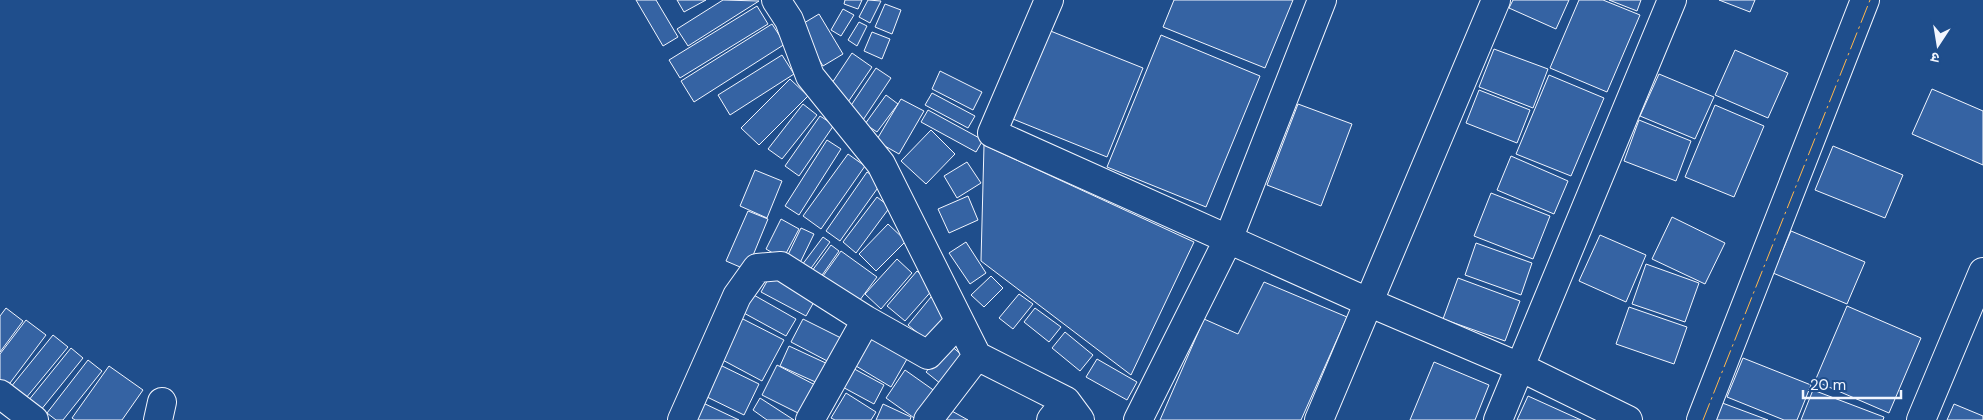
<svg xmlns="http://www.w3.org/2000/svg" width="1983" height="420" font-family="'DM Sans','Noto Sans Devanagari',sans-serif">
	<rect width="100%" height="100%" fill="#1f4e8c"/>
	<path fill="#3563a3" stroke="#f2f6ff" d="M 636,0 L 656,0 L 678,37 L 663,46 Z
		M 677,0 L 706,0 L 684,12 Z
		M 723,0 L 759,1 L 688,46 L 677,29 Z
		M 845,0 L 862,0 L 858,9 L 844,4 Z
		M 868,0 L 881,1 L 870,23 L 859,17 Z
		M 1174,0 L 1293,0 L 1265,68 L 1163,27 Z
		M 1513,0 L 1569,0 L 1556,29 L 1509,8 Z
		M 1579,0 L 1603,0 L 1640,15 L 1607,92 L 1550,68 Z
		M 1609,0 L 1641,0 L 1637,11 Z
		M 1719,0 L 1755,0 L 1750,12 Z
		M 885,4 L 901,10 L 892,34 L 875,27 Z
		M 757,6 L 768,24 L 680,78 L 669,60 Z
		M 843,9 L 854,15 L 841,36 L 831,30 Z
		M 819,14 L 843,54 L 823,66 L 799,26 Z
		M 859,22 L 867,26 L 857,46 L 848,40 Z
		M 772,24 L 785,44 L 694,102 L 681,81 Z
		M 1043,28 L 1143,68 L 1107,157 L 1008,117 Z
		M 872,32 L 890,39 L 882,59 L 864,51 Z
		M 1161,35 L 1260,76 L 1206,207 L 1107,167 Z
		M 1494,49 L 1548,69 L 1533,108 L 1479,87 Z
		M 1735,50 L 1788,73 L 1768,118 L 1715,95 Z
		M 852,53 L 872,67 L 846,105 L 826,92 Z
		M 782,55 L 794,74 L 730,115 L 718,95 Z
		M 876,68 L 891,78 L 861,123 L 846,113 Z
		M 940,71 L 982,92 L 973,110 L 932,89 Z
		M 1659,74 L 1714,97 L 1695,139 L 1640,116 Z
		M 1549,75 L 1604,98 L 1571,176 L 1516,154 Z
		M 790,79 L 808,96 L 759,145 L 741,128 Z
		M 1932,89 L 1983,111 L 1983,165 L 1912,134 Z
		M 1479,90 L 1530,110 L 1517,143 L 1466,123 Z
		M 932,93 L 975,116 L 968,128 L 925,105 Z
		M 886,95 L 898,104 L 877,132 L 865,124 Z
		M 901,99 L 924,111 L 899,154 L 876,141 Z
		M 803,104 L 817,115 L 782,159 L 768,149 Z
		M 1298,104 L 1352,124 L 1321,206 L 1267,185 Z
		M 1715,105 L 1764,126 L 1734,197 L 1685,177 Z
		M 928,110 L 983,140 L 976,152 L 921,122 Z
		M 820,116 L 834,125 L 799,176 L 785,166 Z
		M 1639,120 L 1691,141 L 1676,181 L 1624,161 Z
		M 931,130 L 955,154 L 926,184 L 901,161 Z
		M 827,140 L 841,149 L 799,215 L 785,206 Z
		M 984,145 L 1194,242 L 1131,375 L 981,261 Z
		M 1833,146 L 1903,175 L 1885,218 L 1815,190 Z
		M 848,154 L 865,166 L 821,229 L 803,216 Z
		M 1511,156 L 1568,181 L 1554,214 L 1497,190 Z
		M 967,162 L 981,183 L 957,198 L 944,176 Z
		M 755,170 L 782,181 L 767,218 L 740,206 Z
		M 867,172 L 882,182 L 840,241 L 826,231 Z
		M 1491,193 L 1550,216 L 1533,259 L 1474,236 Z
		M 968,196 L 978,220 L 949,233 L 938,209 Z
		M 877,197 L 890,207 L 856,253 L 843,242 Z
		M 748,211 L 768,219 L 747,270 L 726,261 Z
		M 1672,217 L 1725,243 L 1705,284 L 1652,259 Z
		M 781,219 L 799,229 L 783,259 L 766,249 Z
		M 888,224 L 906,241 L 876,271 L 859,254 Z
		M 801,228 L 814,234 L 798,267 L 785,261 Z
		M 1791,231 L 1865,262 L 1847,304 L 1773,273 Z
		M 1600,235 L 1646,255 L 1626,302 L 1579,281 Z
		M 823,237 L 830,242 L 809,271 L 802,265 Z
		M 966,242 L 986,273 L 970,284 L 949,253 Z
		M 1476,243 L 1532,263 L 1521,295 L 1465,275 Z
		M 831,245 L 839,251 L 818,281 L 809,275 Z
		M 841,251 L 877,277 L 854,308 L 818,283 Z
		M 897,259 L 912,273 L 881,309 L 865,294 Z
		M 1646,264 L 1699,283 L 1685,322 L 1632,304 Z
		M 917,271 L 935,287 L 905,321 L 887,306 Z
		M 770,276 L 815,300 L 806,316 L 761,292 Z
		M 991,276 L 1003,288 L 984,307 L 971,295 Z
		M 1458,278 L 1520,301 L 1505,341 L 1443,319 Z
		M 1264,282 L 1347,317 L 1301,420 L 1160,420 L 1204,319 L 1238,334 Z
		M 752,294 L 796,319 L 786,336 L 742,312 Z
		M 1019,294 L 1033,304 L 1013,329 L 999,318 Z
		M 931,297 L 953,315 L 930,343 L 908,325 Z
		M 1847,306 L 1921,338 L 1889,413 L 1815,381 Z
		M 1629,307 L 1687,327 L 1674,364 L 1616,344 Z
		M 6,308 L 23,321 L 0,352 L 0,316 Z
		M 1035,308 L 1061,327 L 1049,342 L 1024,322 Z
		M 739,317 L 784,340 L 762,381 L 717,357 Z
		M 803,319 L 845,340 L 833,364 L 791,342 Z
		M 26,320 L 46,335 L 7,387 L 0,381 L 0,354 Z
		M 1065,332 L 1093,355 L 1080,371 L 1052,348 Z
		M 53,335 L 68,347 L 21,404 L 6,393 Z
		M 868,336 L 907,359 L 891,387 L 851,363 Z
		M 949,344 L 963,356 L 941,384 L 926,372 Z
		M 789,346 L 830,365 L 822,385 L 780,366 Z
		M 71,348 L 83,358 L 36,416 L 24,406 Z
		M 1743,358 L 1811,385 L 1797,420 L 1784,420 L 1727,397 Z
		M 1097,359 L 1137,382 L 1127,400 L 1086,377 Z
		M 88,360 L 102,371 L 63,420 L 56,420 L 47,413 Z
		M 1434,362 L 1489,385 L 1475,420 L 1410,420 Z
		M 718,364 L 759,384 L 744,415 L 703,395 Z
		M 777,365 L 817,386 L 802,415 L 762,395 Z
		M 847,365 L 884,385 L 874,404 L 837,384 Z
		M 109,366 L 143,390 L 122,420 L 75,420 L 72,418 Z
		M 905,370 L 939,394 L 917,420 L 886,398 Z
		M 1813,390 L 1884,417 L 1883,420 L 1801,420 Z
		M 846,393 L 876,412 L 871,420 L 835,420 L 831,418 Z
		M 1528,396 L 1581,420 L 1517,420 Z
		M 760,398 L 794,420 L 767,420 L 753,410 Z
		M 1717,401 L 1768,420 L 1710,420 Z
		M 701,402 L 739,420 L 692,420 Z
		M 883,404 L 911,417 L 910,420 L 876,420 Z
		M 1954,404 L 1983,416 L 1983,420 L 1947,420 Z
		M 950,410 L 968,420 L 945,420 Z"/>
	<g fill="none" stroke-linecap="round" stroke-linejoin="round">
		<g stroke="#f2f6ff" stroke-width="30">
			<path id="minor" d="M 776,0 L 789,20 L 810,76 L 881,164 L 977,356 L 1066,401 L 1080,420
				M 1049,0 L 992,133 L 1368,302 L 1520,367 L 1628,420
				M 0,394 L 34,420
				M 158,420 L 162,402
				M 682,420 L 737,296 L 757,268 L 781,266 L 866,320 L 928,355 L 959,322
				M 810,420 L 866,320
				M 928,420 L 977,356
				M 1051,420 L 1066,401
				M 1138,420 L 1228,240 L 1322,0
				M 1319,420 L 1496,0
				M 1498,420 L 1672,0
				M 1701,420 L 1865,0
				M 1921,420 L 1983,272"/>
		</g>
		<use href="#minor" stroke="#1f4e8c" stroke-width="28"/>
		<path stroke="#ffb74d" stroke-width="1" stroke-dasharray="18 4 2.5 4" stroke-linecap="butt" d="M 1703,420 L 1870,0"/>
	</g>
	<g transform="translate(1938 45) rotate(192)" stroke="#1f4e8c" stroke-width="4" paint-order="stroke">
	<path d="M0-4L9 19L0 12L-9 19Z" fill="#f2f6ff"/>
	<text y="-8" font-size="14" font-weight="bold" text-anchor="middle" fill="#f2f6ff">उ</text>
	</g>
	<path d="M1803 390v8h98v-8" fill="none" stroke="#f2f6ff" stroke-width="2.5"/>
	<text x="1810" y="390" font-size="15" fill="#f2f6ff" stroke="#1f4e8c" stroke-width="4" paint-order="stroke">20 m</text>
</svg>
